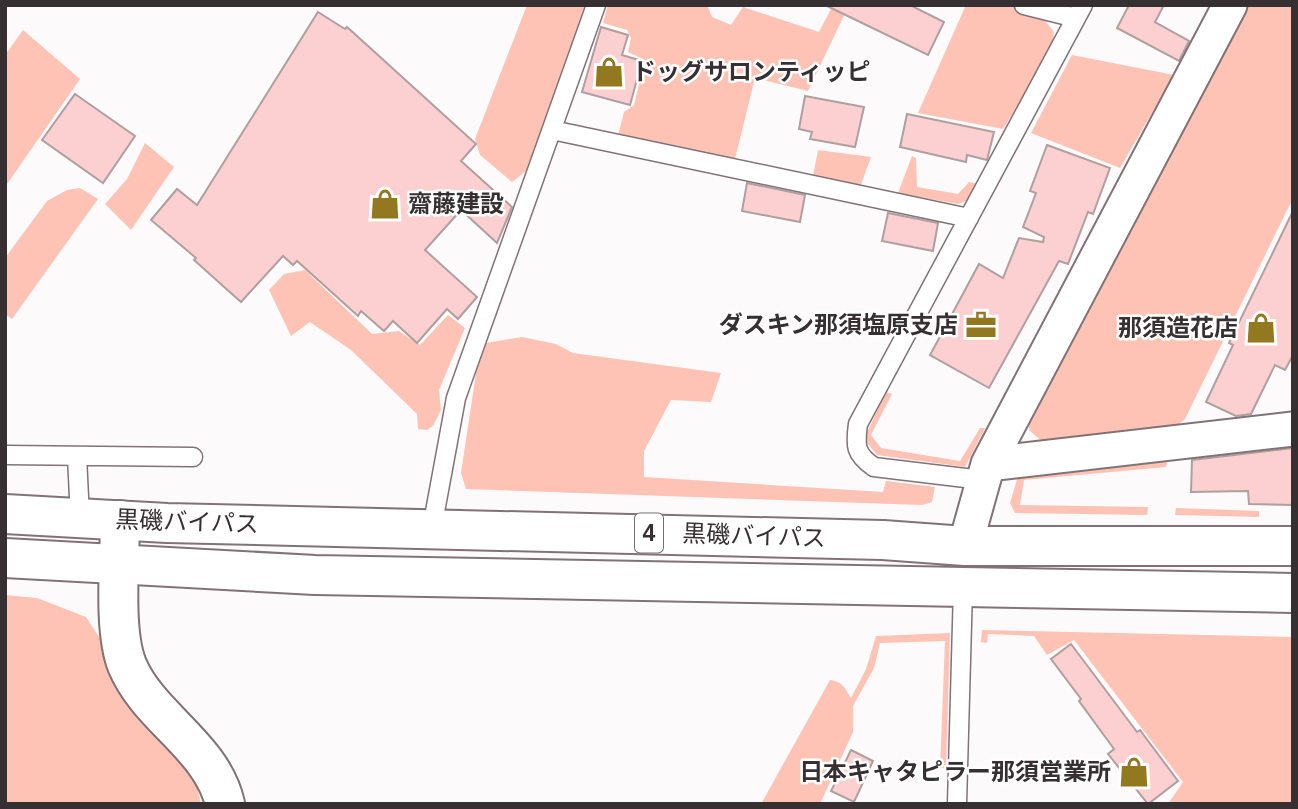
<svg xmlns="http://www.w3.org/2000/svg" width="1298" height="809" font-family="Helvetica,'Noto Sans JP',sans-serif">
	<rect width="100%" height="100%" fill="#fdfafb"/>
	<path fill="#fec3b4" d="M 527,5 L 585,5 L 526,171 L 512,182 L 480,155 L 475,139 Z
		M 608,5 L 707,5 L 712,17 L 731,25 L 743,7 L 819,32 L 833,5 L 849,5 L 808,91 L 755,78 L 735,159 L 618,136 L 624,112 L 634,105 L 645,60 L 628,52 L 631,38 L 627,30 L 603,23 Z
		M 966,5 L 1046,5 L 1043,18 L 1054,32 L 1052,50 L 1003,129 L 918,113 Z
		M 1241,5 L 1293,5 L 1293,198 L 1185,419 L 1176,427 L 1045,444 L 1029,430 L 1028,406 Z
		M 23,30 L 80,79 L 5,187 L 5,55 Z
		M 1072,55 L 1174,75 L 1120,168 L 1031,133 Z
		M 145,143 L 174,167 L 131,230 L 105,204 L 127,179 Z
		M 818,150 L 871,157 L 860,187 L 813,176 Z
		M 912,156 L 916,158 L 917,187 L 958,194 L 969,182 L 978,184 L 966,201 L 958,204 L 898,193 Z
		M 80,188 L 98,199 L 12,319 L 5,314 L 5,258 L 47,201 L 67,190 Z
		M 305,270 L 372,334 L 399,331 L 420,345 L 448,315 L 465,328 L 439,390 L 441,410 L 433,426 L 427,430 L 418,429 L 417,414 L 351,350 L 310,322 L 291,336 L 269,290 L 284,274 Z
		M 522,337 L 556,344 L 573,353 L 721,373 L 711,402 L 671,400 L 644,451 L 644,477 L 883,492 L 886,481 L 935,487 L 932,502 L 922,505 L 466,489 L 461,473 L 478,360 L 486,343 Z
		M 886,392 L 892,394 L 871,435 L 881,448 L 960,461 L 980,428 L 985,428 L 965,467 L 877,455 L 864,439 Z
		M 1168,460 L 1166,467 L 1024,480 L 1020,505 L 1148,507 L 1147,515 L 1015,513 L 1010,503 L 1019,473 Z
		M 1176,508 L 1259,511 L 1259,517 L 1175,515 Z
		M 5,595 L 37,598 L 86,617 L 197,786 L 201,804 L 5,804 Z
		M 982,630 L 1293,637 L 1293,804 L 1168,804 L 1183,782 L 1074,640 L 1047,655 L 1034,636 L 988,634 L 987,643 L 981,642 Z
		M 950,633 L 946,768 L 940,768 L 945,641 L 880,643 L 874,668 L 853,706 L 853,732 L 820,804 L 761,804 L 830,680 C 844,682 845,689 851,698 L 866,669 L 876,636 Z"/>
	<path fill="#fccfd1" stroke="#af9f9f" stroke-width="2" d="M 825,5 L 910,5 L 944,22 L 928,55 Z
		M 1129,5 L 1164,5 L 1155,22 L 1189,41 L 1179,61 L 1117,28 Z
		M 318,12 L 345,29 L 347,27 L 476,144 L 461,161 L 512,207 L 497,243 L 461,210 L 425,250 L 477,297 L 458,319 L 447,309 L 417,343 L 393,321 L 384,331 L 361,311 L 358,316 L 297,261 L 293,265 L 283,256 L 241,302 L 194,260 L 196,258 L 151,220 L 177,189 L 197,205 Z
		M 601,27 L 628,35 L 622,55 L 642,61 L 630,105 L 582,92 Z
		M 75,94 L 135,136 L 103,183 L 42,140 Z
		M 805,96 L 864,107 L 855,147 L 810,139 L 812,132 L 799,129 Z
		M 907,114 L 994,132 L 987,160 L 967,155 L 966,162 L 900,147 Z
		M 1047,145 L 1110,168 L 1093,214 L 1088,212 L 1068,264 L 1059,261 L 989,388 L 930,355 L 979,264 L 1003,278 L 1019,238 L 1043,242 L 1044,237 L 1023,227 L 1036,193 L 1030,191 Z
		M 747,183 L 805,195 L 800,222 L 742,211 Z
		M 1293,211 L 1293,355 L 1285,370 L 1275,365 L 1251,414 L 1236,416 L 1206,402 L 1233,345 L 1229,343 Z
		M 888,213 L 938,223 L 933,251 L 882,241 Z
		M 1293,448 L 1293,505 L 1249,504 L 1248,491 L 1191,492 L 1192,460 Z
		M 1071,644 L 1137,732 L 1140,730 L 1178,781 L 1148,804 L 1108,754 L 1114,749 L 1079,701 L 1081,699 L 1051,659 Z
		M 851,750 L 873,761 L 854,802 L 831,791 Z"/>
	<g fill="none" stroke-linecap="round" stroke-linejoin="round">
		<g stroke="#807276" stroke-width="21">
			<path id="service" d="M 1024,5 L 1076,18
				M 552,130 L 969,218
				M 5,455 L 193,457
				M 77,456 L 80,518
				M 982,480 L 874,467 C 855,454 855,446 858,424 L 1083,5
				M 432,528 L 456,398 L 596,5
				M 957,804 L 963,588"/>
		</g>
		<g stroke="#807276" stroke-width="37">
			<path id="minor" d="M 988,464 L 1293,429
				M 965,546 L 988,464 L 1230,5"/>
		</g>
		<g stroke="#807276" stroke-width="42">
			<path id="tertiary" d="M 120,520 C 120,560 113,630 127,665 C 149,718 212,746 225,804"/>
		</g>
		<g stroke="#807276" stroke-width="42">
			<path id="trunk" d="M 5,514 L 167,523 L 883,540 L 965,546 L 1293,546
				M 5,558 L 315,575 L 1293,593"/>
		</g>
		<use href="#service" stroke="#fff" stroke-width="18"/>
		<use href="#minor" stroke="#fff" stroke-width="33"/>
		<use href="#tertiary" stroke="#fff" stroke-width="38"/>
		<use href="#trunk" stroke="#fff" stroke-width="38"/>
	</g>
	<defs>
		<g id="shop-bare" transform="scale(2.415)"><path d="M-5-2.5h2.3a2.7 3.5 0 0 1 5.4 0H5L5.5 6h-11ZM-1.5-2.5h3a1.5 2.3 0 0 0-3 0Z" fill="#92781f" stroke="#fff" stroke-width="2.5" paint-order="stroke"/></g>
		<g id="office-bare" transform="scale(2.415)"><path d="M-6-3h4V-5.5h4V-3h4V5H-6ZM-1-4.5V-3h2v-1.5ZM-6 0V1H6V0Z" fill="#92781f" stroke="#fff" stroke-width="2.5" paint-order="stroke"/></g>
	</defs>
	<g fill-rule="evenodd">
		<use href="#shop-bare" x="609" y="72"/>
		<use href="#shop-bare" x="385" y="204"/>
		<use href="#office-bare" x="981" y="325"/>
		<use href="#shop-bare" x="1261" y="328"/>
		<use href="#shop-bare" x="1134" y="772"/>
	</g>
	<g text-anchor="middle" stroke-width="5" stroke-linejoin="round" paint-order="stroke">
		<rect fill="#fff" stroke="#726e70" stroke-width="2" x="635" y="513.5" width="28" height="39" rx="5"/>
		<g font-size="23" font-weight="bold" fill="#363032">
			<text x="649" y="541">4</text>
		</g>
		<g font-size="24" font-weight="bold" fill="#363032" stroke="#fff" text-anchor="end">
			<text x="632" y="80" text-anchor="start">ドッグサロンティッピ</text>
			<text x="408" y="212" text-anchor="start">齋藤建設</text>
			<text x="958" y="333">ダスキン那須塩原支店</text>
			<text x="1238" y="336">那須造花店</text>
			<text x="1111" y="780">日本キャタピラー那須営業所</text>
		</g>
		<g font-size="24" fill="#363032" stroke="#fff">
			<text transform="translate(187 522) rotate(2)" y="8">黒磯バイパス</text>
			<text transform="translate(754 536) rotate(2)" y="8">黒磯バイパス</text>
		</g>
	</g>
	<rect width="1298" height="809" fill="none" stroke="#363032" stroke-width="14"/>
</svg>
